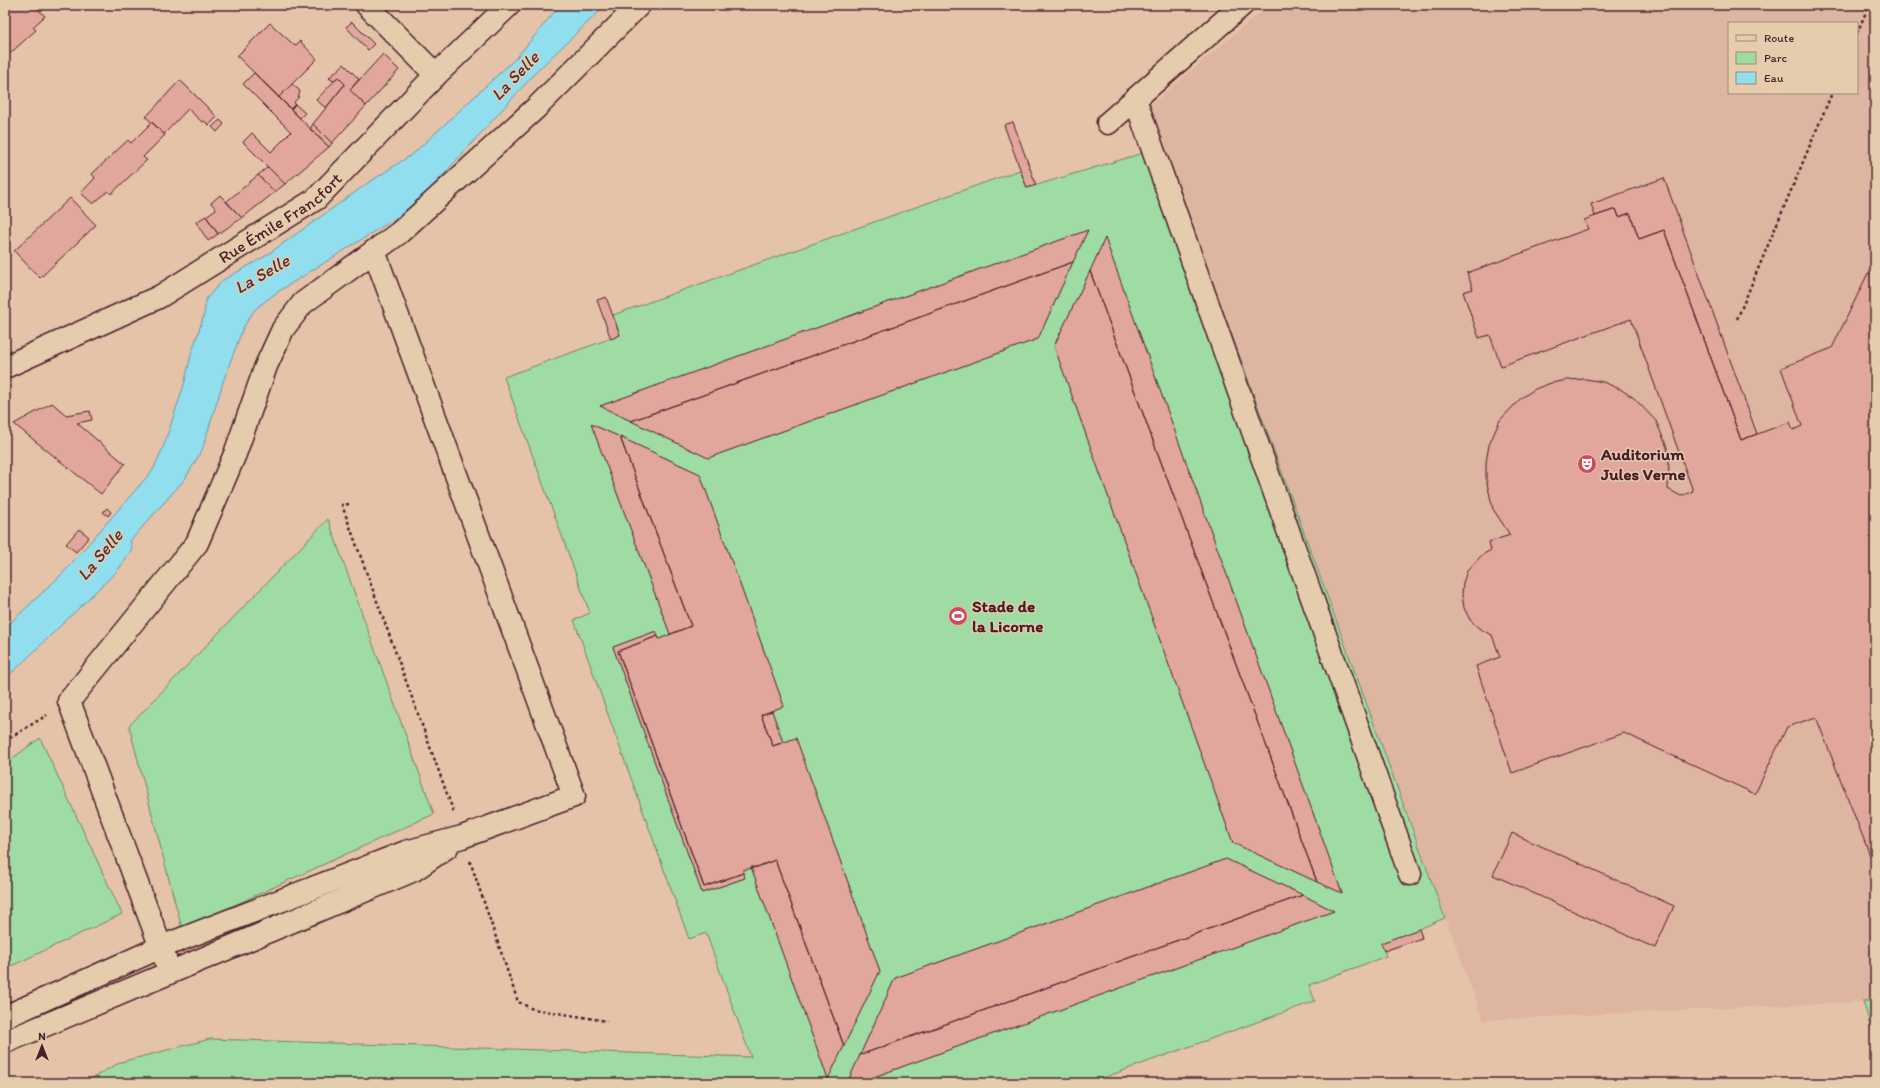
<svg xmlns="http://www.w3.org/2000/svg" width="1880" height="1088" font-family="Itim,sans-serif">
	<rect width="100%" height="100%" fill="#e5c3a9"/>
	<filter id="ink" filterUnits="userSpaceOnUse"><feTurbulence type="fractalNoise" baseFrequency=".025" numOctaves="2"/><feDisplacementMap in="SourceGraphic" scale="8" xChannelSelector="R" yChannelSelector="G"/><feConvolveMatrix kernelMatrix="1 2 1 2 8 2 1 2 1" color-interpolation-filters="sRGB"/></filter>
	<g filter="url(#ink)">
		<path fill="#deb5a0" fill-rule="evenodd" d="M 1269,5 L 1875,5 L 1875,1001 L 1483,1020 L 1149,106 ZM 1729,23 L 1857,23 L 1857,93 L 1729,93 Z"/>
		<path fill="#9edca4" stroke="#747e68" d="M 1163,147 L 1445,918 L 1419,929 L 1422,938 L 1384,951 L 1386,956 L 1309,985 L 1315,1001 L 1089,1083 L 83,1083 L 121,1062 L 210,1039 L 751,1057 L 706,933 L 689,939 L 574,620 L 590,613 L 504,377 L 620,335 L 613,315 L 1020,170 L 1027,188 Z
			M 328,519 L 434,814 L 182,929 L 129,726 Z
			M 40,738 L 122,914 L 5,969 L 5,764 Z
			M 1863,1001 L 1875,1001 L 1875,1041 Z"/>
		<path fill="#90deee" stroke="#7492a0" d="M 560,5 L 606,5 L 537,71 L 415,206 L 276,293 L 255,309 L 243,328 L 225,376 L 202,450 L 185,479 L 130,541 L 132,549 L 119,569 L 16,669 L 5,678 L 5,628 L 64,572 L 153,470 L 164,445 L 184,385 L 191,355 L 204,315 L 206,299 L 223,280 L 264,257 L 368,183 L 414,153 L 517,57 Z"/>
		<path fill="#e1a79c" stroke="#4a1f2b" d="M 9,5 L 33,5 L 45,16 L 33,27 L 36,30 L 5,58 L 5,8 Z
			M 352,22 L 374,44 L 368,50 L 346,27 Z
			M 270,23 L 295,46 L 300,41 L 317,59 L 279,97 L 237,56 Z
			M 383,54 L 399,70 L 366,106 L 350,90 Z
			M 344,64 L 359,79 L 350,90 L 366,106 L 332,143 L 313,124 L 345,84 L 338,77 L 333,81 L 329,78 Z
			M 254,73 L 329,147 L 285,184 L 243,142 L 252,133 L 271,152 L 291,132 L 243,84 Z
			M 338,77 L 345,84 L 326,108 L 316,100 Z
			M 180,80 L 217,117 L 209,125 L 204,121 L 202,122 L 188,109 L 164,134 L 146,117 Z
			M 292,84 L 300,91 L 298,98 L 294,102 L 295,104 L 291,109 L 279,97 Z
			M 295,104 L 305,113 L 300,118 L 291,109 Z
			M 220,120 L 224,124 L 217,132 L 212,127 Z
			M 152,122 L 165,135 L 143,157 L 147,160 L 111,194 L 108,191 L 93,204 L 81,193 L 95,178 L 92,174 L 128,140 L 131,143 Z
			M 1013,122 L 1036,185 L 1027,188 L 1004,125 Z
			M 313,124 L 332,143 L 329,147 L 310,129 Z
			M 268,167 L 285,184 L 275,192 L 258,175 Z
			M 258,175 L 275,192 L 242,218 L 226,202 Z
			M 1664,178 L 1757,434 L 1741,440 L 1664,230 L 1639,239 L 1630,213 L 1619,217 L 1616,209 L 1595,216 L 1591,204 Z
			M 220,195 L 242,218 L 218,234 L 206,216 L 216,209 L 211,203 Z
			M 70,198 L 96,225 L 40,278 L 14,251 Z
			M 1616,209 L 1619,217 L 1630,213 L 1639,239 L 1664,230 L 1741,440 L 1790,422 L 1793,430 L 1802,426 L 1781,368 L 1832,348 L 1868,273 L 1875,276 L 1875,868 L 1816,717 L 1787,727 L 1755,794 L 1624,733 L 1512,773 L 1476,666 L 1500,657 L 1492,635 L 1480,629 L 1470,620 L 1464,608 L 1462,595 L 1463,583 L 1467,571 L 1482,555 L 1491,550 L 1489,542 L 1510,535 L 1493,509 L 1486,479 L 1486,462 L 1489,445 L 1500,420 L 1521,398 L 1535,389 L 1551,383 L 1568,380 L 1586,379 L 1603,382 L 1620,389 L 1634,398 L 1656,421 L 1667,447 L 1669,461 L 1668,489 L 1681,496 L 1693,491 L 1631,319 L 1501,366 L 1490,335 L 1479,338 L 1463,292 L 1473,289 L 1467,273 L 1588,229 L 1584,220 Z
			M 206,216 L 218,234 L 208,241 L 196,222 Z
			M 1088,230 L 1073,262 L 631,421 L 600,406 Z
			M 1105,238 L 1342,893 L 1317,882 L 1090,271 Z
			M 1073,262 L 1038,339 L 708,458 L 631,421 Z
			M 1090,271 L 1317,882 L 1233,843 L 1054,346 Z
			M 606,297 L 620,335 L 611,339 L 597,300 Z
			M 52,403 L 66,415 L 90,411 L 92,420 L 77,423 L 125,464 L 101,494 L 14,424 Z
			M 591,424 L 620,437 L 691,626 L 670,634 Z
			M 620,437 L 700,474 L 784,706 L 761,715 L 773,746 L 796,738 L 880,971 L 844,1046 L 775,860 L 757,867 L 743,870 L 743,873 L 704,887 L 618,651 L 658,636 L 659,639 L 691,626 Z
			M 107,508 L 111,512 L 108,516 L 103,512 Z
			M 79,529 L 89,537 L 76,552 L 66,544 Z
			M 656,631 L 658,636 L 618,651 L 704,887 L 743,873 L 745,878 L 702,893 L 613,647 Z
			M 772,711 L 783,742 L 773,746 L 761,715 Z
			M 1512,833 L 1674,906 L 1655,948 L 1493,875 Z
			M 1226,859 L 1303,895 L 860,1055 L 895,978 Z
			M 775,860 L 844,1046 L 828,1079 L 751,867 L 757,867 Z
			M 1303,895 L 1334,911 L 857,1083 L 847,1083 L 860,1055 Z
			M 1419,929 L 1422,938 L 1384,951 L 1381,943 Z"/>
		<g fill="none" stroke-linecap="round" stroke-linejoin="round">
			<g stroke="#4a1f2b" stroke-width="25">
				<g id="minor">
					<path d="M 367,5 L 436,75"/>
					<path d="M 1135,99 L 1410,874"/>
					<path d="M 1108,123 L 1242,5"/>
					<path id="s1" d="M 5,367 L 159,297 L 316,199 L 436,75 L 509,5"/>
					<path d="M 170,972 L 69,701 L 197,543 L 235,454 L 266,366 L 283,329 L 303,303 L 399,233 L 537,107 L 639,5"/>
					<path d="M 5,1017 L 161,947 L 406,852 L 462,837 L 574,796 L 374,251"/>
					<path d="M 5,1042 L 414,870 L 447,847"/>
				</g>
			</g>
			<path stroke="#4a1f2b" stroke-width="2.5" stroke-dasharray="3 3" stroke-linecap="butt" d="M 1857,33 L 1869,5
				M 1737,319 L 1832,93
				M 349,504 L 342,505 L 454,813
				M 5,741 L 47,715
				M 470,861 L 518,1002 L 533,1009 L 607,1021"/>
			<use href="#minor" stroke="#e4ccac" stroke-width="22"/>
		</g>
	</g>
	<defs>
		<g id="theatre-disc" transform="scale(1)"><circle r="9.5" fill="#d1495b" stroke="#e4ccac"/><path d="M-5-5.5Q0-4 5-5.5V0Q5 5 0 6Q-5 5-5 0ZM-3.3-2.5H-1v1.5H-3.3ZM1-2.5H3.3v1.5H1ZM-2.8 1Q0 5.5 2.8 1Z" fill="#fff"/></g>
		<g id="stadium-disc" transform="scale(1)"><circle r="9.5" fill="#d1495b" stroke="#e4ccac"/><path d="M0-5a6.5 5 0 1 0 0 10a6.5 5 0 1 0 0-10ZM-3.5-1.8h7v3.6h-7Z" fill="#fff"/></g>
	</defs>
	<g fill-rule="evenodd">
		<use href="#theatre-disc" x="1587" y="464"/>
		<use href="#stadium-disc" x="958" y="616"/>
	</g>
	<g text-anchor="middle" stroke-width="3" stroke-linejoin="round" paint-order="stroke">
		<g font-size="17" fill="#4a1f2b" stroke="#e4ccac">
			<text dy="6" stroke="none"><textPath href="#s1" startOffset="314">Rue Émile Francfort</textPath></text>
		</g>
		<g font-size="17" font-weight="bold" fill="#4a1f2b" stroke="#e4ccac" text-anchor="start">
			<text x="1601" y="460">Auditorium<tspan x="1601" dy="20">Jules Verne</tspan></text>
			<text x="972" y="612">Stade de<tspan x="972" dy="20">la Licorne</tspan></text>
		</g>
		<g font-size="18" font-style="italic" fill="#51323e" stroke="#e4ccac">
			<text transform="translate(515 76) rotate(-46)" y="6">La Selle</text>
			<text transform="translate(262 274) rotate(-30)" y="6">La Selle</text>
			<text transform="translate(100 555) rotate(-50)" y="6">La Selle</text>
		</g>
	</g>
	<rect width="1880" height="1088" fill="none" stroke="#e4ccac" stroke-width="20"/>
	<rect x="10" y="10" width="1860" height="1068" fill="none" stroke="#4a1f2b" stroke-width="1.5" filter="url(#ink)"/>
	<rect x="1728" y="22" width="130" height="72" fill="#e4ccac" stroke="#a68778"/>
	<rect x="1736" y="35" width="20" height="6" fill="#e4ccac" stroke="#a68778"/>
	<text x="1764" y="42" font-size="12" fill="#4a1f2b">Route</text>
	<rect x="1736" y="52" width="20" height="12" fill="#9edca4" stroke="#a68778"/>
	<text x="1764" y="62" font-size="12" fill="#4a1f2b">Parc</text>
	<rect x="1736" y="72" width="20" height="12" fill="#90deee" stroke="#a68778"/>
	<text x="1764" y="82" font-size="12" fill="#4a1f2b">Eau</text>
	<g transform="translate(42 1046)" stroke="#e4ccac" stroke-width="3" paint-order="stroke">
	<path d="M0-3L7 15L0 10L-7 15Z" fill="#4a1f2b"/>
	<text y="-6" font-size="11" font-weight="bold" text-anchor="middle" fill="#4a1f2b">N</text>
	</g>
</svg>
